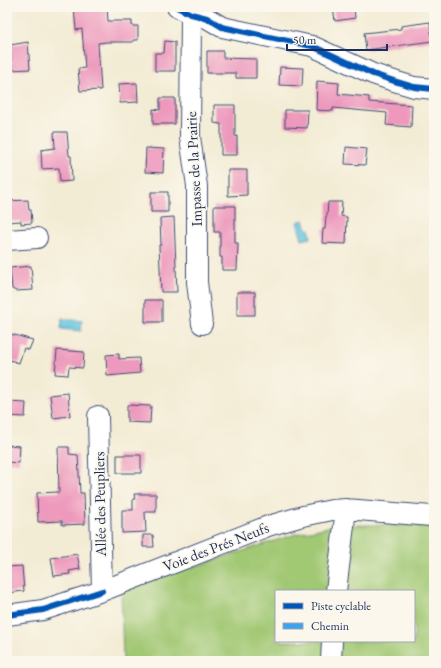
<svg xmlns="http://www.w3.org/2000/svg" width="441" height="668" font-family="'EB Garamond',serif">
	<rect width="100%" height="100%" fill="#fbf7ec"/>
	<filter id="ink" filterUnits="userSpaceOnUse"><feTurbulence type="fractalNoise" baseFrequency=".025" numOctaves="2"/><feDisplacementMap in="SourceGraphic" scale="8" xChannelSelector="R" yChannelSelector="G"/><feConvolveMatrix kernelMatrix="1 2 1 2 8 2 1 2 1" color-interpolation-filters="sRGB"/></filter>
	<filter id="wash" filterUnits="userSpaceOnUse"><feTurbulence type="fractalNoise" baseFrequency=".012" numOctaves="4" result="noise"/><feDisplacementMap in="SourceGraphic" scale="16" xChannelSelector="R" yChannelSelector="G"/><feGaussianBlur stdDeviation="0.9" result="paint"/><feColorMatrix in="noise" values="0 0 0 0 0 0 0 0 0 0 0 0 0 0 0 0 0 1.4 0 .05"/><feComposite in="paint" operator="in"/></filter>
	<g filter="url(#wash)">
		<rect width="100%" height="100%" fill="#f3ecd5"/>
		<path fill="#a1c873" stroke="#5e7c68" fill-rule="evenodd" d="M 337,525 L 434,525 L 434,661 L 123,661 L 121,590 L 296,534 ZM 276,591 L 414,591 L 414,641 L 276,641 Z"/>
		<path fill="#60c4dd" stroke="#3e7a9e" d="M 304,220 L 307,229 L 309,229 L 311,238 L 302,240 L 297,222 Z
			M 62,319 L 82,321 L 81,331 L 61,329 Z"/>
		<g id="blocks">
			<path fill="#ed98bc" d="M 74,7 L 107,7 L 108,21 L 132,21 L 132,26 L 138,26 L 138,40 L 133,40 L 133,42 L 106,42 L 98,43 L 101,90 L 80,91 L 78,69 L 85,68 L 82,29 L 76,30 Z
				M 333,7 L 354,7 L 355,18 L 335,21 Z
				M 430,22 L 432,41 L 366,50 L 364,33 L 401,29 L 401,26 Z
				M 165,41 L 175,42 L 175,71 L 155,71 L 155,53 L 164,53 Z
				M 28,42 L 30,69 L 12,70 L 10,45 Z
				M 207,51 L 223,51 L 223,58 L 256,59 L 256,78 L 236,78 L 236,73 L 207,73 Z
				M 280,67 L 303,68 L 302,86 L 279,85 Z
				M 317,81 L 339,83 L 338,94 L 369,97 L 369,102 L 412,105 L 411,127 L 386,125 L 387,113 L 333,108 L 333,111 L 316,110 Z
				M 137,83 L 138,102 L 120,103 L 119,84 Z
				M 160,98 L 175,98 L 175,124 L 153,124 L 153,109 L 160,110 Z
				M 214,105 L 235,105 L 235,136 L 237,136 L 237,155 L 221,155 L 221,124 L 214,123 Z
				M 285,110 L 308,110 L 307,128 L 285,127 Z
				M 54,132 L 67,132 L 69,156 L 71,156 L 72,181 L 60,182 L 59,168 L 42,169 L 41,150 L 55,148 Z
				M 346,147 L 367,149 L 365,165 L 345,164 Z
				M 146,148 L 164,149 L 163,173 L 145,172 Z
				M 228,170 L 247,170 L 247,195 L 228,196 Z
				M 151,192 L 168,192 L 168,212 L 151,212 Z
				M 28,200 L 29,210 L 31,210 L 32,223 L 21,224 L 21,221 L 7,222 L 7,201 Z
				M 328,202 L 342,202 L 341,216 L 347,217 L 346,244 L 322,243 L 323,229 L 325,229 L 326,216 L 327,216 Z
				M 214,206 L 235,206 L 235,243 L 238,243 L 237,270 L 222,270 L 222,257 L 220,257 L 220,232 L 214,232 Z
				M 174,217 L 177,292 L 161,292 L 159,245 L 161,245 L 160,218 Z
				M 31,266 L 33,290 L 16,291 L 12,289 L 10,268 Z
				M 237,292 L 255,292 L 255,315 L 237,315 Z
				M 145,300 L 162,300 L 162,322 L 145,322 Z
				M 7,333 L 33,340 L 29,350 L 24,348 L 19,363 L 7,359 Z
				M 57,350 L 84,352 L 83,368 L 69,367 L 68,375 L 55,374 Z
				M 119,354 L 119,359 L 139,358 L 140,373 L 107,376 L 106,355 Z
				M 68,393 L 70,416 L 53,418 L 50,395 Z
				M 7,402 L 26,403 L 25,417 L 7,416 Z
				M 127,405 L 151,406 L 150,423 L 127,422 Z
				M 7,445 L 20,446 L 19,463 L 7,462 Z
				M 58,447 L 69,447 L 69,454 L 78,455 L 80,493 L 84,493 L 85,524 L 62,525 L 62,521 L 38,522 L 37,493 L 59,492 Z
				M 117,455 L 141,455 L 141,473 L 117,473 Z
				M 134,494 L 156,494 L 156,512 L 145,512 L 146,532 L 122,533 L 122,510 L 133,510 L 133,499 L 135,499 Z
				M 143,535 L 153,535 L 154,547 L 143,547 Z
				M 77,554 L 80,569 L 69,571 L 70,574 L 54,576 L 51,558 Z
				M 22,566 L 24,591 L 7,593 L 7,567 Z"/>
		</g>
	</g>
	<g filter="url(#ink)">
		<use href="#blocks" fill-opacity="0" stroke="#3b4b70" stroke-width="1"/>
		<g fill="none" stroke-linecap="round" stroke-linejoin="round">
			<g stroke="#3b4b70" stroke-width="22">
				<path id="minor" d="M 177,7 L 191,14 L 207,18 L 222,27 L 312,46 L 373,74 L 394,81 L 414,87 L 434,89
					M 191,14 L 190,137 L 197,186 L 197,282 L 202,324
					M 7,240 L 37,238
					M 98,416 L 102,591
					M 336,591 L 346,509
					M 7,615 L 43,610 L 102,591 L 268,526 L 303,516 L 332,510 L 346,509 L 431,516
					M 331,661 L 332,641"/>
			</g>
			<use href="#minor" stroke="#fff" stroke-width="20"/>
			<path stroke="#3da3ed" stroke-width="5" stroke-dasharray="10 5" stroke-linecap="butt" d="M 431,516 L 434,516"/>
			<g stroke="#fbf7ec" stroke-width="8">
				<path id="cycleway" d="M 177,7 L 191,14 L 207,18 L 222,27 L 312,46 L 373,74 L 394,81 L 414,87 L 434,89
					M 7,615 L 43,610 L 102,591"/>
			</g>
			<use href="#cycleway" stroke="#0057b8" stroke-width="6"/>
		</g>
	</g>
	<g text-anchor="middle" stroke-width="3.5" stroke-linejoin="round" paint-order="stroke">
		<g font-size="15" fill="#1b2f5e" stroke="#fbf7ec">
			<text transform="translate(194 169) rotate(-93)" y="5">Impasse de la Prairie</text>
			<text transform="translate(100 504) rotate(-91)" y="5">Allée des Peupliers</text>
			<text transform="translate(216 547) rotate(-21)" y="5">Voie des Prés Neufs</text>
		</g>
	</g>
	<rect width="441" height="668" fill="none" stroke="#fbf7ec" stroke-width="24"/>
	<rect x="275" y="590" width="140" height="52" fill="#fbf7ec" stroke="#a1a7b3"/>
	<rect x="283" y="603" width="20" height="6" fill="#0057b8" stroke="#a1a7b3"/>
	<text x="311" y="610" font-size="12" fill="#1b2f5e">Piste cyclable</text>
	<rect x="283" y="623" width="20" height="6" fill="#3da3ed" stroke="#a1a7b3"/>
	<text x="311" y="630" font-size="12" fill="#1b2f5e">Chemin</text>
	<path d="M287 44v6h100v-6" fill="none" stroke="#1b2f5e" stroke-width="2"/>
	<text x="293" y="44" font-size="12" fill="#1b2f5e" stroke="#fbf7ec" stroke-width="3" paint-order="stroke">50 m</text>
</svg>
